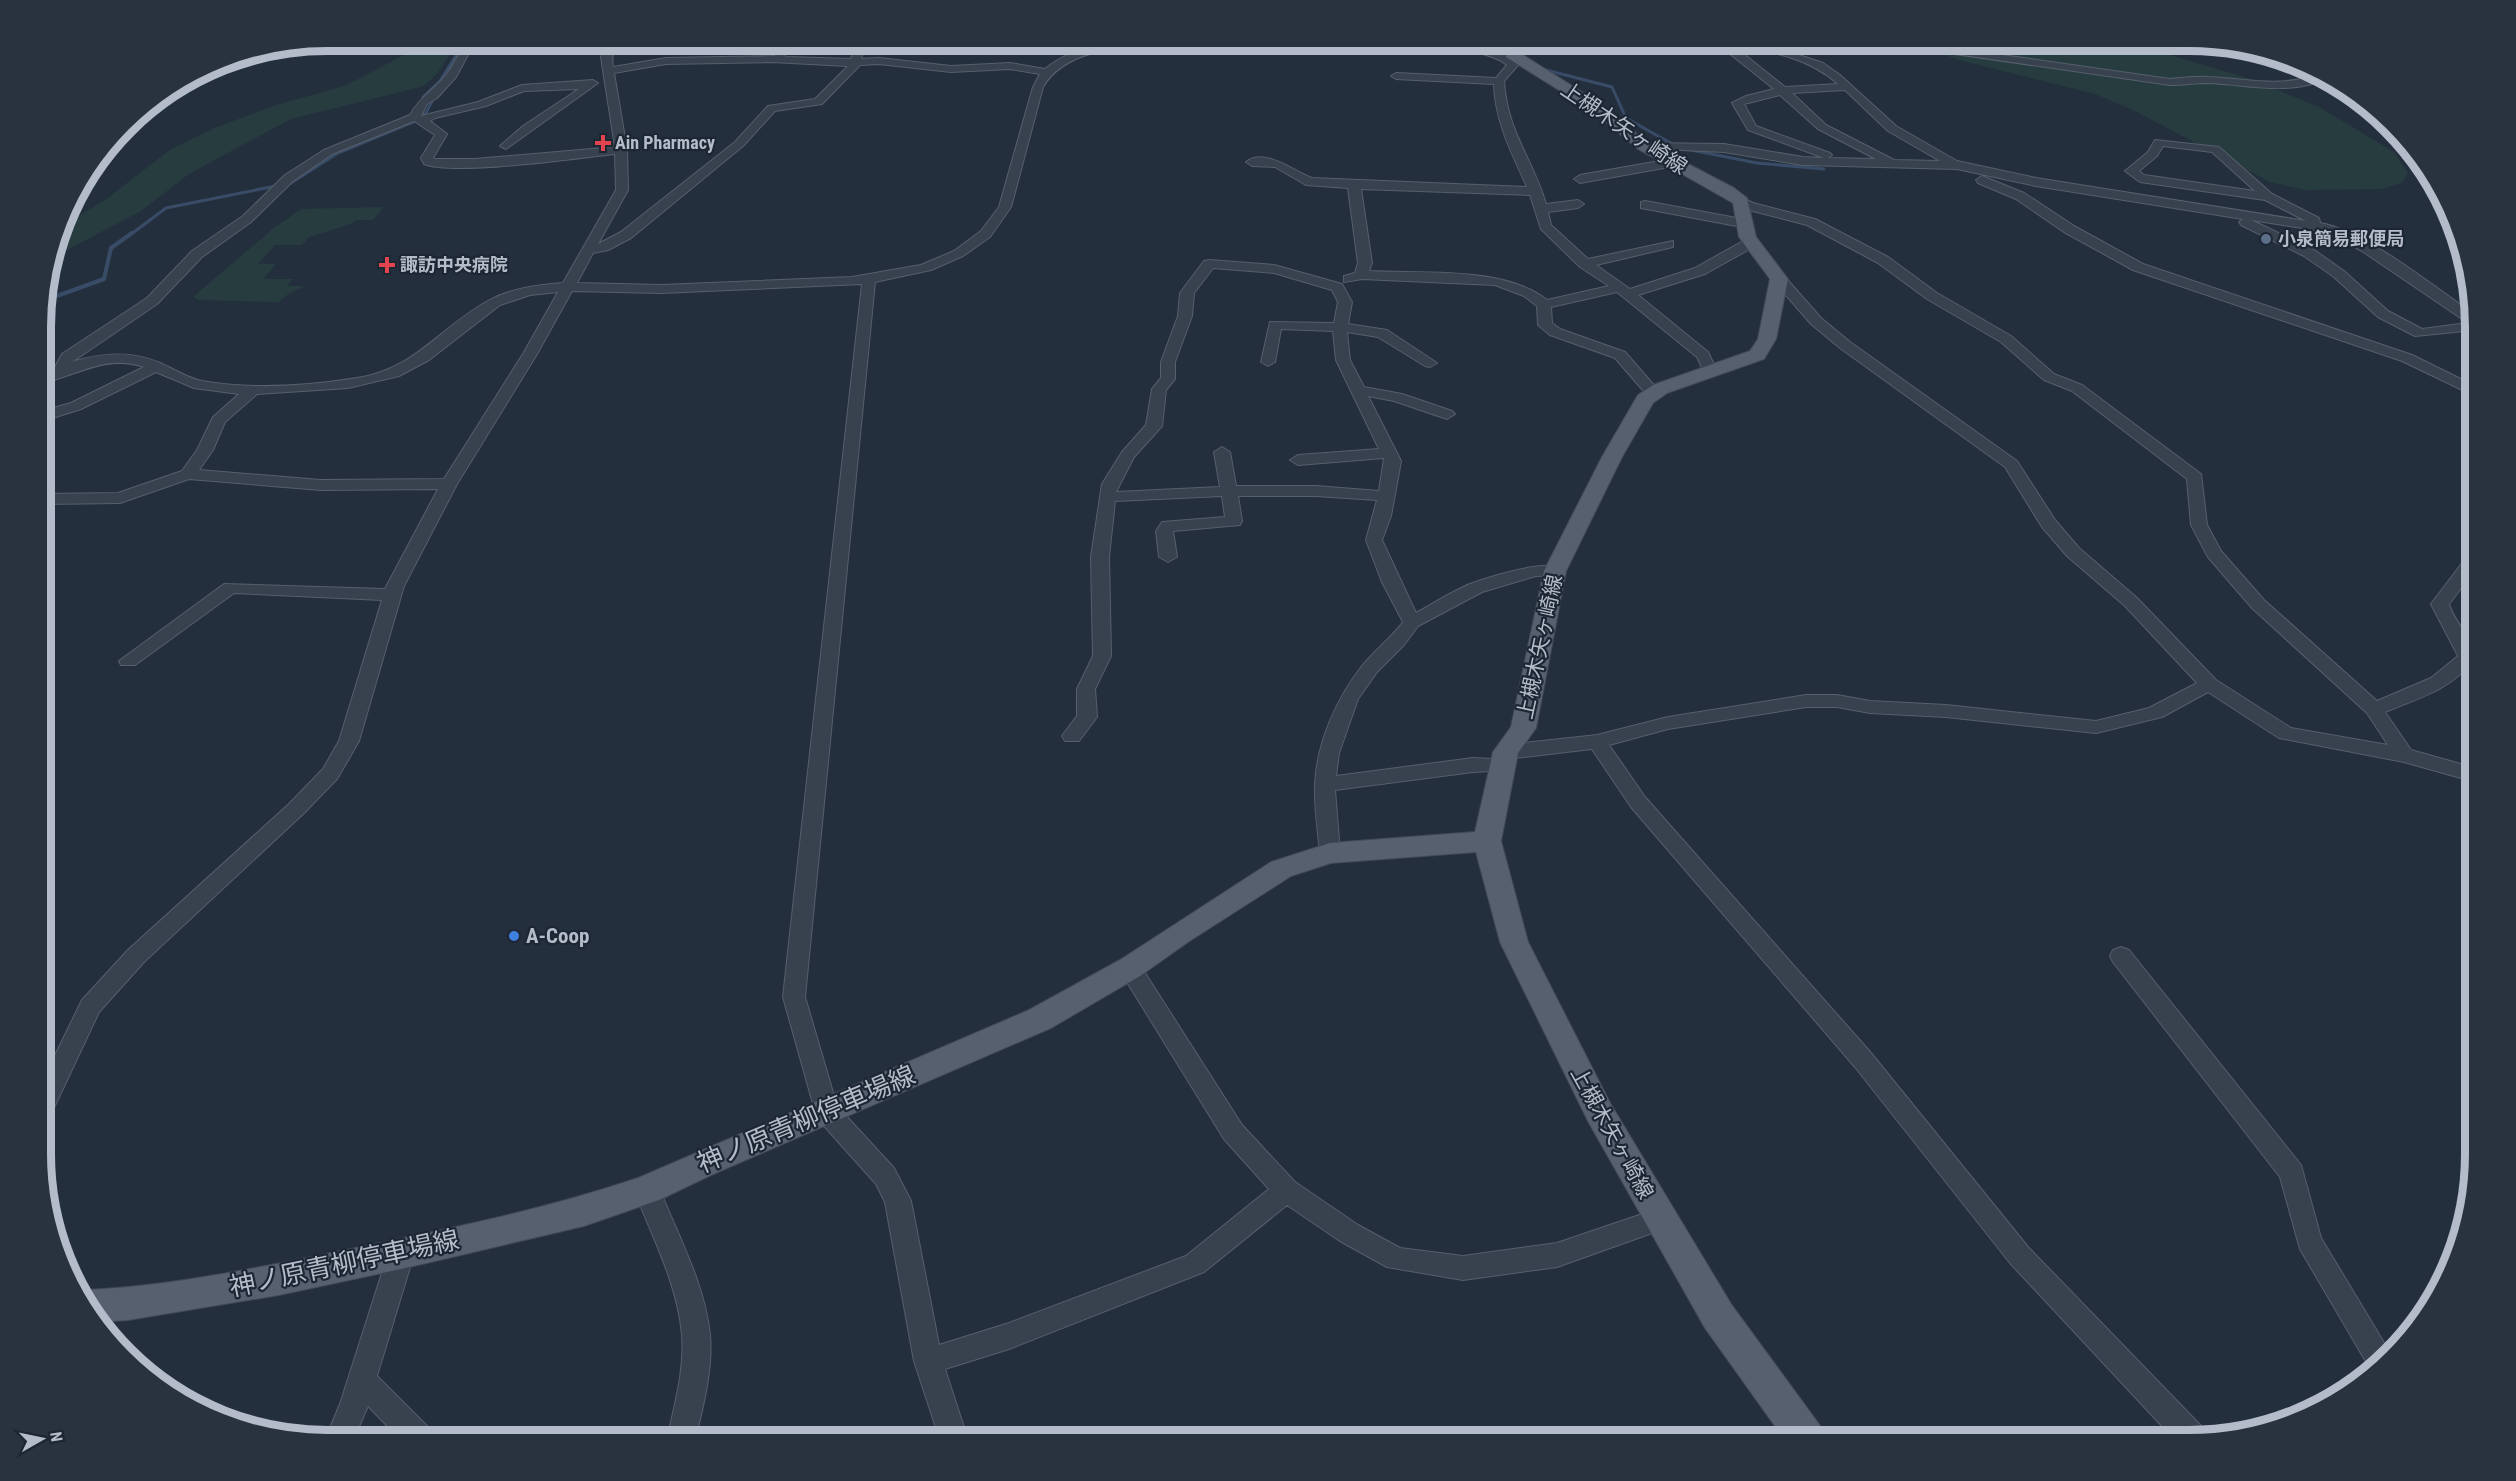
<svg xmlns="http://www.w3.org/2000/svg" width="2516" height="1481" font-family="'Roboto Condensed','Noto Sans JP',sans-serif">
	<rect width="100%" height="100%" fill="#242f3e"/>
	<path fill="#263c3f" d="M 430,41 L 464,41 C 446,51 445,73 421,87 L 291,119 L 189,174 L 141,211 L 52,258 L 62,226 L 105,200 L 171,149 L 217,127 L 273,106 L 347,85 Z
		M 1901,41 L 2091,41 L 2163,53 L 2248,78 L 2319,107 L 2394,152 L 2408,173 L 2402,183 L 2381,189 L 2305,190 L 2270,182 L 2133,110 L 2095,94 L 1963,61 Z
		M 384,207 L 373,220 L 356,220 L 351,224 L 309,237 L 302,245 L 275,245 L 258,264 L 276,264 L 263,279 L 293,279 L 287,286 L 305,286 L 287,295 L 279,302 L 199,300 L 193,297 L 275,227 L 301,209 Z"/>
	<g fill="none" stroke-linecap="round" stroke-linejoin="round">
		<path stroke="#394c67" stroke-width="3" d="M 1517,41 L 1516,47 L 1525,58
			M 1546,70 L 1612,87 L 1626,118 L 1674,145
			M 1686,149 L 1757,163 L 1824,169
			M 130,235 L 166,208 L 291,183 L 338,153 L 413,122 L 426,113 L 432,101 L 423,97 L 440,81 L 462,46 L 470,41"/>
		<path stroke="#394c67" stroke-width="4" d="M 43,301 L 104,279 L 111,248 L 132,233"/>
		<g stroke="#565f6c" stroke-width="2">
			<path id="minor" d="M 472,41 L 483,41 L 470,51 L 456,77 L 437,98 L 427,104 L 421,116 L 478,102 L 522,85 L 593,80 L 598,83 L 506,149 L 500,146 L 523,126 L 579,89 L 524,91 L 486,106 L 435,118 L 430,121 L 447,134 L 433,158 L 435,159 L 475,159 L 615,147 L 601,57 C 606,44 612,39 626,41 C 616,51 610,51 613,67 L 666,58 L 775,56 L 770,49 L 751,41 C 768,41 776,43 786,57 L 851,59 L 856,41 L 917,41 L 912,44 L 865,46 L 861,59 L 879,58 L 951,66 L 1010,63 L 1045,69 C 1077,43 1129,37 1169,41 L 1164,44 C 1123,47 1066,48 1043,87 L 1011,207 L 990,237 L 963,256 L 931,270 L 875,282 L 805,997 L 837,1106 L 894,1168 L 911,1201 L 939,1345 L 1009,1323 L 1186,1256 L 1269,1189 L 1224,1139 L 1122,974 L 1119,968 L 1122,962 L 1130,959 L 1138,962 L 1242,1125 L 1295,1182 L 1358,1225 L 1400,1248 L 1463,1256 L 1557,1243 L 1660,1208 L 1669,1211 L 1673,1219 L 1669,1227 L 1557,1267 L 1463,1280 L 1387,1267 L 1340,1241 L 1287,1205 L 1204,1272 L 1009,1349 L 945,1369 L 968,1440 L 940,1440 L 914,1361 L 885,1202 L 876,1184 L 817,1118 L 783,997 L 862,284 L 661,293 L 572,291 L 537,354 L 457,484 L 404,586 L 359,741 L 337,779 L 303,814 L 144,962 L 99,1012 L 52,1112 L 43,1115 L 43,1080 L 82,1000 L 128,950 L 289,804 L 323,769 L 339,741 L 382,600 L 234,593 L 135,665 L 121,665 L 119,661 L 224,584 L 385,589 L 438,489 L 321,490 L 189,479 L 120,503 L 43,504 L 43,494 L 118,493 L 182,471 L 197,450 L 213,417 L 239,394 L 194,388 L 156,372 L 81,409 L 43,421 L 43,411 L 71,403 L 144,367 C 106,354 78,375 43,383 L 43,374 L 54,369 L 62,354 L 147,298 L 192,251 L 243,216 L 285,175 L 324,150 L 410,115 C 419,98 434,90 446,75 C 456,63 458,50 472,41 ZM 772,62 L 848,66 L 815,99 L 768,106 L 735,142 L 621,232 L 598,244 L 628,190 L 627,150 L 614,73 L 666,64 ZM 879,64 L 951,72 L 1010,69 L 1040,74 L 1033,87 L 999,207 L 981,231 L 954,251 L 921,265 L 852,277 L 661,285 L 577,283 L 593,253 L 608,250 L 631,238 L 743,146 L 775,111 L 822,104 L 860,65 ZM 414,121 L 435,135 L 421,158 L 424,164 C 455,176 576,158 615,154 L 616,190 L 563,283 C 538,285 511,288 488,301 C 440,327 416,369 357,378 C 307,386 252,390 202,381 C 187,378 174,369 160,363 C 131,350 101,353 72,362 L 157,304 L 202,257 L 251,222 L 293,181 L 332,154 ZM 558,292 L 523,354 L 444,479 L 321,480 L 199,470 L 213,450 L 225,422 L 257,394 L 348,388 L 399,376 L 429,360 L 500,305 L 530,295 Z
				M 1448,41 C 1468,39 1474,48 1492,51 C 1501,52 1509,49 1516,54 L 1510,57 L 1518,65 L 1504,81 C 1507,132 1533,159 1546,204 L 1578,200 L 1584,204 L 1578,208 L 1548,212 L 1551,225 L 1588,259 L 1673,241 L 1673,247 L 1596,265 L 1630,289 L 1695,268 L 1745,240 L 1755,240 L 1755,246 L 1705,274 L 1638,295 L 1708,352 L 1717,371 L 1715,374 L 1705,374 L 1697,357 L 1617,292 L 1551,307 L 1552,323 L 1560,329 L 1625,352 L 1658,390 L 1660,393 L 1658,396 L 1648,396 L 1615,358 L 1550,335 L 1538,325 L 1537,306 L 1524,296 L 1495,285 L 1362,279 L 1344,282 L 1344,276 L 1355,273 L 1358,263 L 1348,188 L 1306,185 L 1275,167 L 1252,166 L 1246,162 C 1264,147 1295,172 1312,178 L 1527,187 C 1512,153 1495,122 1494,84 L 1396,79 L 1391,76 L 1396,73 L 1496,78 L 1507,65 C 1491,52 1465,53 1448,41 ZM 1361,189 L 1530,195 L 1541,229 L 1580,267 L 1609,286 L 1547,300 C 1504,266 1423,274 1369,271 L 1372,263 Z
				M 1721,41 L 1778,48 L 1823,63 L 1840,75 L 1896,126 L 1957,161 L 2036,178 L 2306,221 L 2265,200 L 2140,182 L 2125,171 L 2148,152 L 2155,140 L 2219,147 L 2272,194 L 2319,218 L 2320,223 C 2366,231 2434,287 2475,315 L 2475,330 L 2415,336 L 2378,317 L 2334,277 L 2304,256 L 2241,225 L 2239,222 L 2243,219 L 2036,186 L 1957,169 L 1803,165 L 1724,152 L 1639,148 L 1639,144 L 1643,143 L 1724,144 L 1803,157 L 1824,158 L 1748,130 L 1732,103 L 1746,96 L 1774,89 L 1719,45 ZM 1735,47 C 1772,51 1809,58 1838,84 L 1785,87 ZM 1845,90 L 1888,131 L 1940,161 L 1894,160 L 1826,125 L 1792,93 ZM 1780,95 L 1818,129 L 1876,159 L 1828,158 L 1832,155 L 1830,153 L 1756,126 L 1744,104 ZM 2163,146 L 2212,152 L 2255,191 L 2144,175 L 2139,171 L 2157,156 ZM 2251,220 L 2328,232 L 2365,253 L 2468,323 L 2422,329 L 2388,311 L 2344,271 L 2314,250 Z
				M 1881,41 L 1904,41 L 2170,79 C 2183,78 2195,76 2208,77 C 2252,79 2277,88 2320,74 L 2329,78 C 2289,96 2251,85 2208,83 C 2195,83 2183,85 2170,85 L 1886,44 Z
				M 249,56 L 248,59 L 139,118 L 132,119 C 148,99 224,61 249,56 Z
				M 1671,159 L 1675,160 L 1675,166 L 1580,183 L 1574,179 L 1580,175 Z
				M 1982,176 L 2024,193 L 2074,226 L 2143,264 L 2412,355 L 2475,386 L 2475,396 L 2402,361 L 2133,270 L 2064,232 L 2016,199 L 1978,183 L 1976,180 Z
				M 1741,197 L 1753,203 L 1815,219 L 1888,257 L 1937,293 L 2011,336 L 2054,374 L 2082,385 L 2201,474 L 2207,525 L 2221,551 L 2264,600 L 2377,701 L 2431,678 L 2458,656 L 2431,604 L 2469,554 L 2475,553 L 2475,570 L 2449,604 C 2454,623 2475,639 2475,658 C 2453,689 2419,698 2385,712 L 2411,750 L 2475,768 L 2475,782 L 2404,762 L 2279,738 L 2208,692 L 2162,717 L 2096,733 L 1946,717 L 1870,713 L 1837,707 L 1806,707 L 1668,729 L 1609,745 L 1645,797 L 1871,1053 L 2028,1247 L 2205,1430 L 2209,1439 L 2175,1440 L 2010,1263 L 1855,1067 L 1631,807 L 1592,749 L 1506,759 L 1499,757 L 1496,752 L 1499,747 L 1506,745 L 1597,735 L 1668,717 L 1806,695 L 1837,695 L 1870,701 L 1946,705 L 2096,721 L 2149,708 L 2197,683 L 2125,606 L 2067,556 L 2042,527 L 2005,467 L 1840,348 L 1811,324 L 1772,279 L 1779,275 L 1784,276 L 1821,318 L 1850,342 L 2017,461 L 2055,520 L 2079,548 L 2137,598 L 2216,680 L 2291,728 L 2388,745 L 2367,713 L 2252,608 L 2208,557 L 2191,525 L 2187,479 L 2072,391 L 2044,380 L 2001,342 L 1927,299 L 1878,263 L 1807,225 L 1745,209 L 1735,201 Z
				M 1645,201 L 1742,219 L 1748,223 L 1742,227 L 1641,208 L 1641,202 Z
				M 1209,260 L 1274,265 L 1342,284 L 1352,302 L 1348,324 L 1387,330 L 1437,363 L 1430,367 L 1425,366 L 1378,337 L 1347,332 L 1350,360 L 1364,387 L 1402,394 L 1452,411 L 1455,414 L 1447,419 L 1394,401 L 1368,396 L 1401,461 L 1391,516 L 1382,540 L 1416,613 C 1434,603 1451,592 1470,584 C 1486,578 1553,556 1564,571 L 1561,575 L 1536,576 L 1482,592 L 1418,626 L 1404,645 L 1377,672 L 1358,699 L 1339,753 L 1336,776 L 1473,758 L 1509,760 L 1512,765 L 1509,770 L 1473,772 L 1335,790 L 1340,853 L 1337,858 L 1330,861 L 1323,858 L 1320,853 C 1318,830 1314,807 1315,784 C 1317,742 1337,698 1362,666 C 1375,650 1391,638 1403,622 L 1382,582 L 1366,540 L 1377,500 L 1316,496 L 1238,496 L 1242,521 L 1240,525 L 1173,531 L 1177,557 L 1168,562 L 1159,557 L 1156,531 L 1162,522 L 1225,517 L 1222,496 L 1115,501 L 1109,557 L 1111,656 L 1095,689 L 1097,717 L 1079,741 L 1065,741 L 1062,736 L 1077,716 L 1077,689 L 1093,656 L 1091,557 L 1102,484 L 1122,452 L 1146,425 L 1152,389 L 1161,378 L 1161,362 L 1178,316 L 1180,293 L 1204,261 ZM 1213,268 L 1274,273 L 1332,290 L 1338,302 L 1334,323 L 1270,322 L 1261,362 L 1268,366 L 1275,362 L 1281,329 L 1333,331 L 1336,360 L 1379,449 L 1298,455 L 1290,460 L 1298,465 L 1384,458 L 1379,491 L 1316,486 L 1236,486 L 1230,452 L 1222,447 L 1214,452 L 1220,487 L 1116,492 L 1134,457 L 1162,426 L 1166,390 L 1175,379 L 1175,362 L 1192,316 L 1194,293 Z
				M 2121,947 L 2129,950 L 2301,1165 L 2321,1238 L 2392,1356 L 2372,1372 L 2300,1249 L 2280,1177 L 2113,962 L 2110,956 L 2113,950 Z
				M 647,1179 L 656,1182 L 660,1190 C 678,1236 705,1284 710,1335 C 713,1369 703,1407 695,1440 L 667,1440 C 674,1406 685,1370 682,1335 C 678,1285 652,1236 634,1190 L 638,1182 Z
				M 401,1242 L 410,1246 L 414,1254 L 377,1376 L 431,1430 L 435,1440 L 401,1440 L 368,1406 L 353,1440 L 325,1440 L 340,1404 L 388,1254 L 392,1246 Z"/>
		</g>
		<g stroke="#414a57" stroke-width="2">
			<path id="major" d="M 1505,41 L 1517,41 L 1518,52 L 1601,104 L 1648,143 L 1734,188 L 1747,198 L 1756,237 L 1788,279 L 1776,339 L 1764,359 L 1667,393 L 1653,403 L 1622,457 L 1566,571 L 1536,728 L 1518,753 L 1501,841 L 1528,942 L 1610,1103 L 1731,1304 L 1821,1427 L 1827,1440 L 1785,1440 L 1705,1328 L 1588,1121 L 1500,942 L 1476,852 L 1331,863 L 1291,876 L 1188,942 L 1140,976 L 1051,1028 L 711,1175 L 659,1200 L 584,1226 L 401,1269 L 279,1295 L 128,1320 L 98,1322 L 89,1313 L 81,1292 L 86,1290 C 173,1286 261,1267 346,1250 C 444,1230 543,1210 638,1178 L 1029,1010 L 1120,960 L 1271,862 L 1330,843 L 1475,832 L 1493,752 L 1511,727 L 1544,571 L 1602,457 L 1638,395 L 1653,385 L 1750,351 L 1758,339 L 1770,279 L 1739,237 L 1733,203 L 1638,149 L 1591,110 L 1506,57 Z"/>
		</g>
		<use href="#minor" fill="#38414e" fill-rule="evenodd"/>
		<use href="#major" fill="#56606e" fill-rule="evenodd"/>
	</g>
	<path fill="#303945" d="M 54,1191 L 59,1196 L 51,1212 L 48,1204 Z"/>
	<path fill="#455162" stroke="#303945" stroke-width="1.5" d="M 54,1191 L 48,1204 L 43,1192 Z"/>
	<g fill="#e0444e" stroke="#1d2633" stroke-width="2">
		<path d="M600 134h6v6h6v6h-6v6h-6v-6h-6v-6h6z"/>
		<path d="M384 256h6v6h6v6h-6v6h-6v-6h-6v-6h6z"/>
	</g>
	<circle fill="#5c6f8a" stroke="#1d2633" stroke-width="2" cx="2266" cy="239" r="6"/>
	<circle fill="#3f7fe0" stroke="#1d2633" stroke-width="2" cx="514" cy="936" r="6"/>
	<g text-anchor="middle" stroke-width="4.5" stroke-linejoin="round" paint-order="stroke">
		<g font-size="18" font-weight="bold" fill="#b4bcc9" stroke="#1d2633" text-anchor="start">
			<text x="615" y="149">Ain Pharmacy</text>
			<text x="2278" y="245">小泉簡易郵便局</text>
			<text x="400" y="271">諏訪中央病院</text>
		</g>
		<g font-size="21" fill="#b4bcc9" stroke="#1d2633">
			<text transform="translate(1624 128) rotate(34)" y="7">上槻木矢ヶ崎線</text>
			<text transform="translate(1540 647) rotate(-78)" y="7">上槻木矢ヶ崎線</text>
			<text transform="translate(1612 1133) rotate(61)" y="7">上槻木矢ヶ崎線</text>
		</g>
		<g font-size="21" font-weight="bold" fill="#b4bcc9" stroke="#1d2633" text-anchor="start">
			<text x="526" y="943">A-Coop</text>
		</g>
		<g font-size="26" fill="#b4bcc9" stroke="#1d2633">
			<text transform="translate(806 1119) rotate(-23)" y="9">神ノ原青柳停車場線</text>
			<text transform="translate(344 1263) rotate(-12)" y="9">神ノ原青柳停車場線</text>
		</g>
	</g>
	<path d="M0 0H2516V1481H0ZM327 51H2189A276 276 0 0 1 2465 327V1154A276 276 0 0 1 2189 1430H327A276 276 0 0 1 51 1154V327A276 276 0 0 1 327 51Z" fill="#29323f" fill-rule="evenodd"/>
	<path fill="none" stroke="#b4bcc9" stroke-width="8" d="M327 51H2189A276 276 0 0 1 2465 327V1154A276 276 0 0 1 2189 1430H327A276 276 0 0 1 51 1154V327A276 276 0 0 1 327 51Z"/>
	<g transform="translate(42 1439) rotate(81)" stroke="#1d2633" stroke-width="4.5" paint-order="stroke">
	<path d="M0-4.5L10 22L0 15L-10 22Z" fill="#b4bcc9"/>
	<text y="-9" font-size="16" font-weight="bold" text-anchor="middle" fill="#b4bcc9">N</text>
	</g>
</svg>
